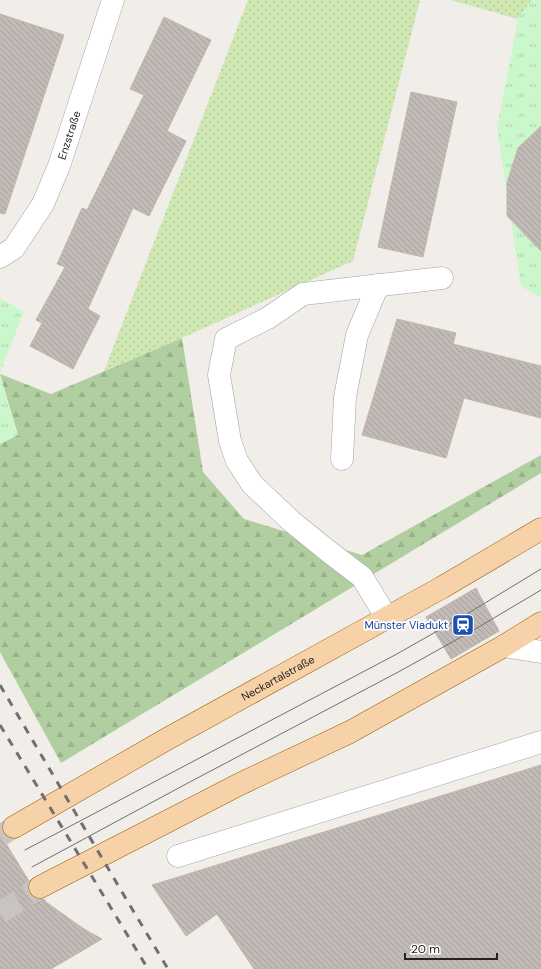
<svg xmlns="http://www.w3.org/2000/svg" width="541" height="969" font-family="'DM Sans',sans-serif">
	<defs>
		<pattern id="grass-dots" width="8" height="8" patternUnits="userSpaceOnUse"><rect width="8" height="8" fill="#cfe8b3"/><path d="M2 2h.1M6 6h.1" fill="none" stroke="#b1c79a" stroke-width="1.8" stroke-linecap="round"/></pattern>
		<pattern id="forest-firs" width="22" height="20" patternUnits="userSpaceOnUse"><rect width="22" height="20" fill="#b0cea0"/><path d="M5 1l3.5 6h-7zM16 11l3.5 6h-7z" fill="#97b18a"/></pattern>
		<pattern id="park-tufts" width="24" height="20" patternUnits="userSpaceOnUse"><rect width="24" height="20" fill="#caf7cc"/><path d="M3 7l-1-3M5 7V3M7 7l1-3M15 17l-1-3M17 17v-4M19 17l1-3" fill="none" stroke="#add3af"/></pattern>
		<pattern id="building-back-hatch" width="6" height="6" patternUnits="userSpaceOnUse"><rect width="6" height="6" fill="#c2bab6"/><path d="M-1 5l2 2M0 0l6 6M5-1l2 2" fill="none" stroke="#a6a09c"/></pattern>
	</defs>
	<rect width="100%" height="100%" fill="#f1eee9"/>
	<path fill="url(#grass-dots)" d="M 248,0 L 420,0 L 353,261 L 182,338 L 104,371 Z
		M 451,0 L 532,0 L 518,19 Z"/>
	<path fill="url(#forest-firs)" d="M 182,338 L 203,472 L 244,519 L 362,555 L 541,455 L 541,473 L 61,763 L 0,652 L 0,444 L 18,435 L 0,374 L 51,394 Z"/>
	<path fill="url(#park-tufts)" d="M 532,0 L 541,0 L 541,298 L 521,286 L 497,128 L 518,19 Z
		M 0,298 L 24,312 L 0,372 Z
		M 0,376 L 18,435 L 0,444 Z"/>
	<path fill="url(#building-back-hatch)" stroke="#c3b5ac" d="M 0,14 L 64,35 L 5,214 L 0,213 Z
		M 164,17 L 211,40 L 167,131 L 186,141 L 149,216 L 133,208 L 88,309 L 100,316 L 73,369 L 30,346 L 42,323 L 36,320 L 65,267 L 57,264 L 82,208 L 87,210 L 144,95 L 130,89 Z
		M 411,92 L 457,102 L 423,257 L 378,247 Z
		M 541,126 L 541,251 L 507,216 L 507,183 L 518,148 Z
		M 397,319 L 456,333 L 453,344 L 541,366 L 541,418 L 464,398 L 446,458 L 362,435 Z
		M 476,588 L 499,631 L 451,659 L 426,617 Z
		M 541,765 L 541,969 L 254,969 L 217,914 L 186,936 L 152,885 Z
		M 0,834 L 29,881 L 28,886 L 29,892 L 33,897 L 39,899 L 44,899 L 46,902 L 84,929 L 102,939 L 51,969 L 0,969 Z"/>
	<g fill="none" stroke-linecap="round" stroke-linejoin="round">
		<path stroke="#c8c5c1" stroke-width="22" stroke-dasharray="22 11" stroke-linecap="butt" d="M 0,836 L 14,827
			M 0,913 L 40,887"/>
		<g stroke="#a3a3a3" stroke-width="23">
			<g id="minor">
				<path id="s1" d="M 0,257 L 14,248 L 43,204 L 59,166 L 113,0"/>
				<path d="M 342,459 L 345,397 L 357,335 L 378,285"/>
				<path d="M 387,618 L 362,577 L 328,551 L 291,521 L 252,484 L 237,461 L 230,441 L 219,375 L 226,339 L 268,318 L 303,294 L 442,278"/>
				<path d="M 504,646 L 541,652"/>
				<path d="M 178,856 L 541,742"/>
			</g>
		</g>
		<g stroke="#976308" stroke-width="23">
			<g id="major">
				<path id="s2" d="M 14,827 L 167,739 L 441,588 L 541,529"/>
				<path d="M 40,887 L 240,784 L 350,732 L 504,646 L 541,623"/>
			</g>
		</g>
		<use href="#minor" stroke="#fff" stroke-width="22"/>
		<use href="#major" stroke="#f7d2a8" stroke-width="22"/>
		<path stroke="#707070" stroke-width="1" d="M 25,850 L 395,655 L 462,617 L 541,569
			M 32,867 L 186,784 L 402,670 L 472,631 L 541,590"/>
		<path stroke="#707070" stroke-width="3" stroke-dasharray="8 8" stroke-linecap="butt" d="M 0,685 L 122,892 L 168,969
			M 0,725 L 148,969"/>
	</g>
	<defs>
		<g id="station-square" transform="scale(1.15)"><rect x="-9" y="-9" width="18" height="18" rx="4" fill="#1a4fb4" stroke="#fff"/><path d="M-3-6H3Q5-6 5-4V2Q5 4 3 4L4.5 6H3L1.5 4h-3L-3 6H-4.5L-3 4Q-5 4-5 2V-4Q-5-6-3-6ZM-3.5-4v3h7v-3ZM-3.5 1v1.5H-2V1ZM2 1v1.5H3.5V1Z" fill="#fff"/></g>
	</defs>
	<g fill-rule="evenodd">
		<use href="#station-square" x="463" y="625"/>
	</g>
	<g text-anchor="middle" stroke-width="3.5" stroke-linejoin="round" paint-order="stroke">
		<g font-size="11" fill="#222" stroke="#fff">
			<text dy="4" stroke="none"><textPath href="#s1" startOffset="143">Enzstraße</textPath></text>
			<text dy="4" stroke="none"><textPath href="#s2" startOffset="303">Neckartalstraße</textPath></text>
		</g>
		<g font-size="11" fill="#164399" stroke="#fff" text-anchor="end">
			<text x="448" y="629">Münster Viadukt</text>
		</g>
	</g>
	<path d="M405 953v6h92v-6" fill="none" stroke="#222222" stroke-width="2"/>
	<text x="411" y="953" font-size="12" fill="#222222" stroke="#ffffff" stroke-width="3" paint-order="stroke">20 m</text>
</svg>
